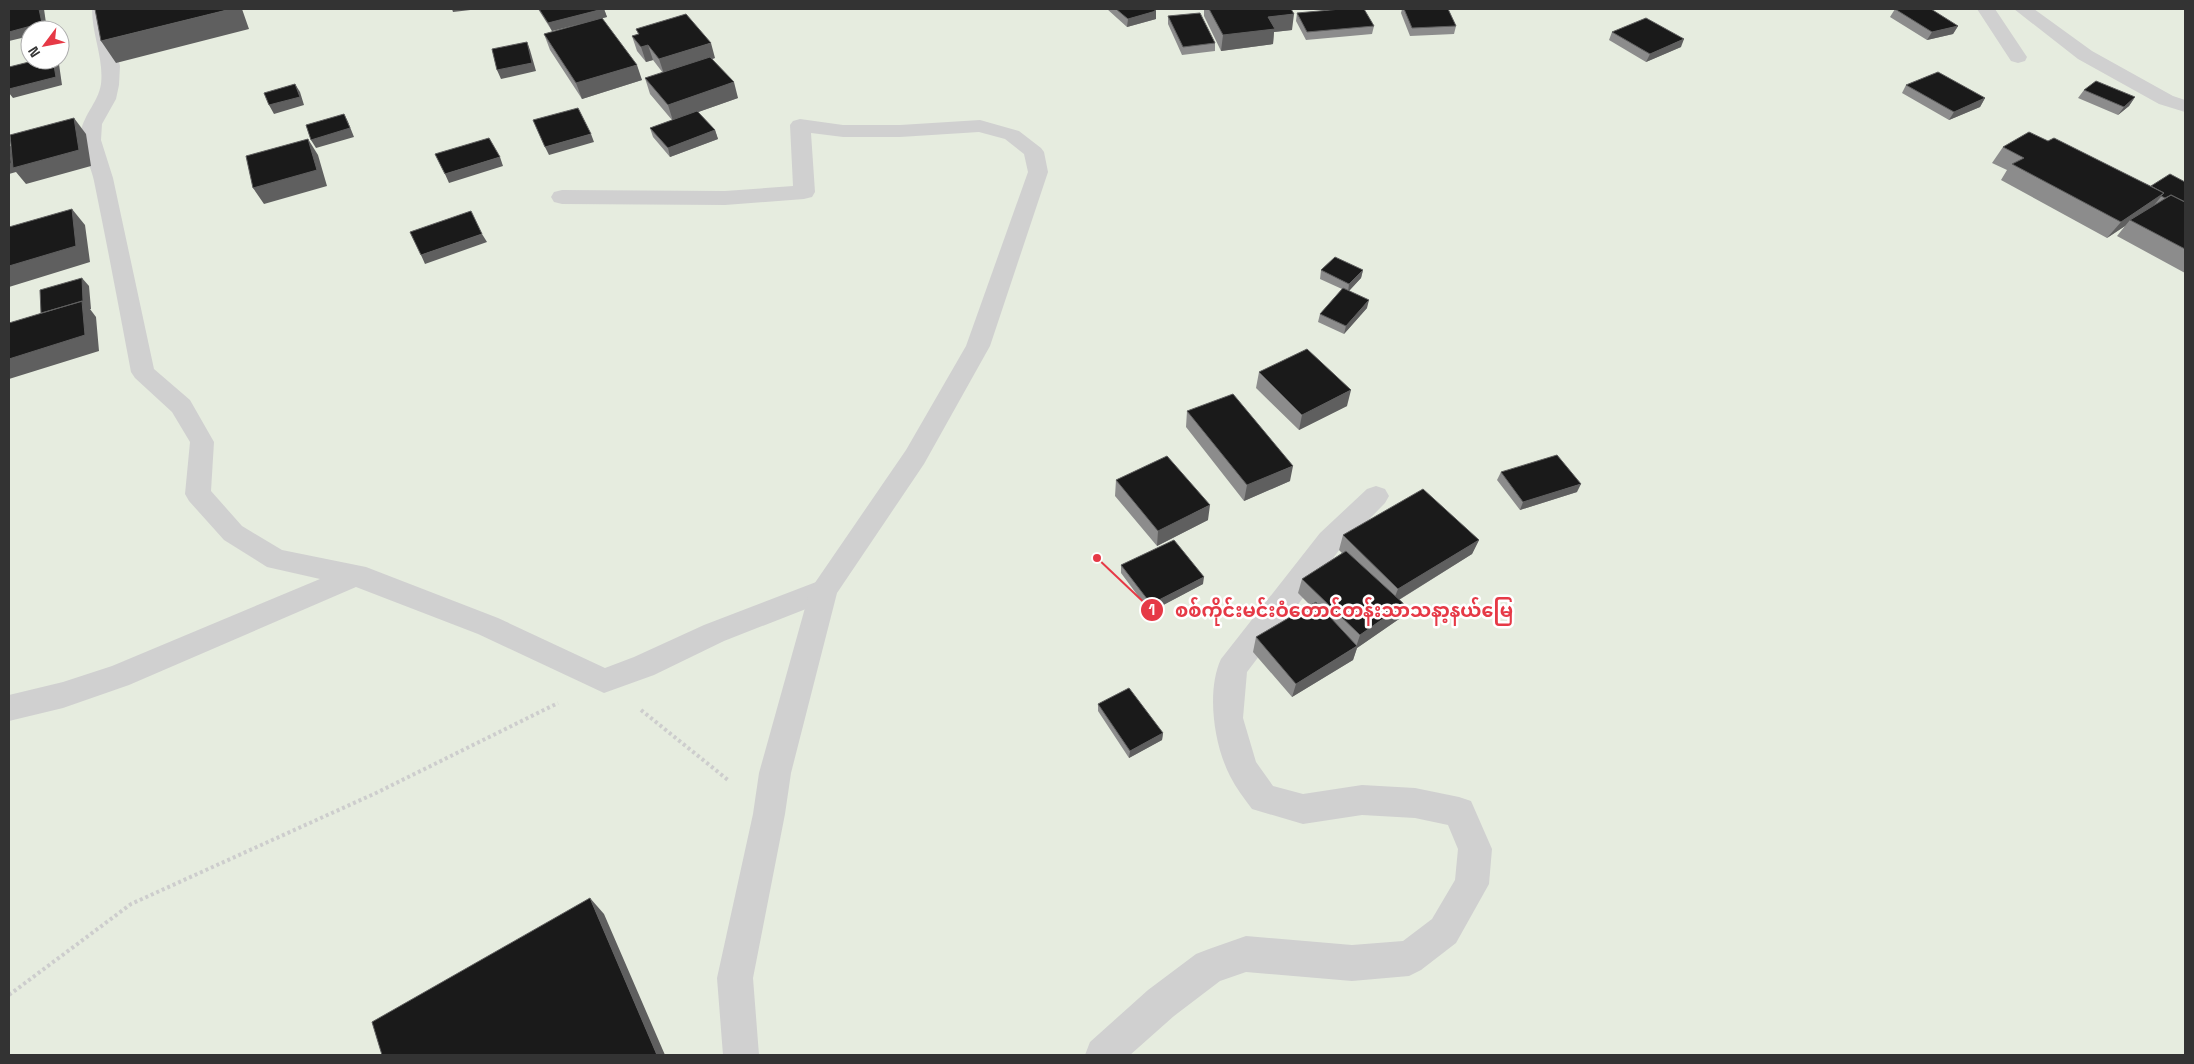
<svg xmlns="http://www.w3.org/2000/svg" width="2194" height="1064" font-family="'Space Grotesk','Noto Sans Myanmar',sans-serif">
	<rect width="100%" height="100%" fill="#fff"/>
	<path fill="#e6ecdf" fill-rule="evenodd" d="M 9,9 L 2185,9 L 2185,1055 L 9,1055 ZM 30,30 L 60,30 L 60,60 L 30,60 Z"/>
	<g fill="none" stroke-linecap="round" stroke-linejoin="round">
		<path stroke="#cdcdcd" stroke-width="4" stroke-dasharray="3 3" stroke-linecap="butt" d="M 641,710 L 728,780
			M 9,995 L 131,904 L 376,793 L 558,703"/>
		<path fill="#d0d0d0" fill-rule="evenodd" d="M 92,9 L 110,9 L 110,24 L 120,66 L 119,85 L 116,99 L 102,124 L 101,140 L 113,178 L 154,369 L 190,400 L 214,442 L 211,491 L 242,526 L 282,550 L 366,567 L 498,618 L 605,668 L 634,657 L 704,625 L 824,579 L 834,582 L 838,590 L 834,598 L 724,641 L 654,675 L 604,693 L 478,634 L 356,587 L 129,685 L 63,708 L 9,721 L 9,695 L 63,682 L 112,666 L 320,579 L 267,567 L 224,540 L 189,501 L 185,494 L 190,442 L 172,412 L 135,378 L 131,372 C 119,308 107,244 94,181 C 91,167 84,154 81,141 C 78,119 98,105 101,84 C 104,59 92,35 92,9 Z"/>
		<path fill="#d0d0d0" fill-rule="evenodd" d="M 1977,9 L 1995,9 L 2027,57 L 2025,61 L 2018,63 L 2011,61 Z
			M 2014,9 L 2034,9 L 2092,51 L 2173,96 L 2185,100 L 2185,112 L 2159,104 L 2078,59 Z
			M 800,119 L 843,125 L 900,125 L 980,120 L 1019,131 L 1041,148 L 1044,152 L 1048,172 L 990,346 L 924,464 L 837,593 L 791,773 L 785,814 L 753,978 L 759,1055 L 723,1055 L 717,978 L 753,814 L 759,773 L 810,590 L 906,450 L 966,346 L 1028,172 L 1024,154 L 1005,139 L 979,132 L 900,137 L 843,137 L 811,133 L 815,192 L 812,197 L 804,199 L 725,205 L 562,204 L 554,202 L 551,197 L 554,192 L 562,190 L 725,191 L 793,186 L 790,125 L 793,121 Z
			M 1376,486 L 1385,489 L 1389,496 L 1385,503 L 1340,549 L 1247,672 L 1243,718 L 1256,762 L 1273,786 L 1303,794 L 1362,785 L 1415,788 L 1459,797 L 1471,801 L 1492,849 L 1489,884 L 1456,943 L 1421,970 L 1409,976 L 1352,981 L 1246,972 L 1220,981 L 1174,1016 L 1130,1055 L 1085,1055 L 1090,1042 L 1148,990 L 1196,954 L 1209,949 L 1246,936 L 1352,945 L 1403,941 L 1432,919 L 1455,880 L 1458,849 L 1448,825 L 1415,818 L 1362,815 L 1303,824 L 1252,809 C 1244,798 1236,788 1230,776 C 1214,745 1206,691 1221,659 L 1320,533 L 1367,489 Z"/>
	</g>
	<path fill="#8c8c8c" d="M 538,9 L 604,9 L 607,17 L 602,18 L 642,80 L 582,99 L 550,50 L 544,34 L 591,21 L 552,31 Z
		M 1107,9 L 1153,9 L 1156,11 L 1156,19 L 1127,27 Z
		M 1204,9 L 1291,9 L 1292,30 L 1274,32 L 1273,44 L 1221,51 L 1204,16 Z
		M 1895,9 L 1958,26 L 1953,34 L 1927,40 L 1890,17 Z
		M 1396,10 L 1396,9 L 1448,9 L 1456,26 L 1454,34 L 1410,36 L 1401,13 L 1402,9 Z
		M 1297,13 L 1374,26 L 1372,34 L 1306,40 L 1296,21 Z
		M 1168,16 L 1215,43 L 1215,51 L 1182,55 L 1168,24 Z
		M 636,29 L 715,58 L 712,59 L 738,98 L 698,112 L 715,130 L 718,139 L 670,157 L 653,137 L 650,128 L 672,120 L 650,94 L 645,78 L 663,73 L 653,60 L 646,62 L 637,51 L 632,36 L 638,34 Z
		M 1612,32 L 1681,47 L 1646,62 L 1609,40 Z
		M 1906,85 L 1985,98 L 1980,107 L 1949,120 L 1902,93 Z
		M 2084,90 L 2135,97 L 2129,106 L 2118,115 L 2078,98 Z
		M 2048,141 L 2151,186 L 2185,182 L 2185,273 L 2117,236 L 2125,226 L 2107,238 L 2001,180 L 2007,170 L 1992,163 L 2003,147 Z
		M 1321,270 L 1363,270 L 1361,278 L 1349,291 L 1367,308 L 1344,334 L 1318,322 L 1320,314 L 1342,289 L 1320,279 Z
		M 1259,372 L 1347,406 L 1299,430 L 1256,388 Z
		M 1187,411 L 1290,481 L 1244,501 L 1186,427 Z
		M 1501,472 L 1577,492 L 1520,510 L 1497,480 Z
		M 1116,480 L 1208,520 L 1157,546 L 1115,496 Z
		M 1343,535 L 1479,540 L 1472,554 L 1399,600 L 1399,619 L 1357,648 L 1353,660 L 1292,697 L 1253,652 L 1256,637 L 1310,605 L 1298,593 L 1302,579 L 1342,553 L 1339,550 Z
		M 1121,565 L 1203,584 L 1150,612 L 1121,573 Z
		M 1098,704 L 1163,733 L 1162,740 L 1129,758 L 1098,711 Z"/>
	<path fill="#5f5f5f" d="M 39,9 L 44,9 L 47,30 L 30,30 L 30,36 L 9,41 L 9,32 Z
		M 231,9 L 242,9 L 249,29 L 116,63 L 101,41 Z
		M 452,9 L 479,9 L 453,12 Z
		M 604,9 L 607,17 L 552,31 L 548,23 Z
		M 1156,11 L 1156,19 L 1127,27 L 1128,19 Z
		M 1294,14 L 1292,30 L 1274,32 L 1273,44 L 1221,51 L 1223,35 L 1268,17 Z
		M 1958,26 L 1953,34 L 1927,40 L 1932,32 Z
		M 1684,39 L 1681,47 L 1646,62 L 1650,54 Z
		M 527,42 L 530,50 L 536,71 L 501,79 L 497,70 Z
		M 711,43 L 715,58 L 664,74 L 659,59 Z
		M 648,45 L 653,60 L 646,62 L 641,47 Z
		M 53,60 L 56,60 L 59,64 L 62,85 L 13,98 L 9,93 L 9,89 Z
		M 637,65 L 642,80 L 582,99 L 576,83 Z
		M 734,82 L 738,98 L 673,121 L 668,105 Z
		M 295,84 L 300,92 L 304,105 L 274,114 L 269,105 Z
		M 2135,97 L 2129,106 L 2118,115 L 2124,107 Z
		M 1985,98 L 1980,107 L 1949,120 L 1954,112 Z
		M 344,114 L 348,122 L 354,137 L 316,148 L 311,140 Z
		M 74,118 L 86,134 L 91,166 L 26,184 L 16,172 L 9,174 L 9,144 L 16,153 Z
		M 715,130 L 718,139 L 670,157 L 668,148 Z
		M 591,134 L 594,142 L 549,155 L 545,147 Z
		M 308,139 L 318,155 L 327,186 L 264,204 L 253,188 Z
		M 500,157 L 503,166 L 449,183 L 445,174 Z
		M 2164,193 L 2151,209 L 2130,220 L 2125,226 L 2107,238 L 2121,222 Z
		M 72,209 L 85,225 L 90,262 L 9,287 L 9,266 Z
		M 482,234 L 487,242 L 425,264 L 421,255 Z
		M 1363,270 L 1361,278 L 1348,292 L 1349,284 Z
		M 82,278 L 89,286 L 91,309 L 90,309 L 96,317 L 99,351 L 9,379 L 9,359 L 48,321 Z
		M 9,294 L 10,315 L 9,315 Z
		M 1369,300 L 1367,308 L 1344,334 L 1346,326 Z
		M 1351,390 L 1347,406 L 1299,430 L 1302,415 Z
		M 1293,466 L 1290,481 L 1244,501 L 1247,485 Z
		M 1581,484 L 1577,492 L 1520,510 L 1523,502 Z
		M 1210,505 L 1208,520 L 1157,546 L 1158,531 Z
		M 1479,540 L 1472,554 L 1392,604 L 1398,589 Z
		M 1204,577 L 1203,584 L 1150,612 L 1151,604 Z
		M 1404,604 L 1399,619 L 1357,648 L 1353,660 L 1292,697 L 1296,684 L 1356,647 L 1360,635 Z
		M 1163,733 L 1162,740 L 1129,758 L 1130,751 Z
		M 590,898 L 604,914 L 665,1055 L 657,1055 Z"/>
	<path fill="#1a1a1a" stroke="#5f5f5f" d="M 9,9 L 39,9 L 42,23 L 9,32 Z
		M 95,9 L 231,9 L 101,41 Z
		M 539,9 L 603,9 L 548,23 Z
		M 1116,9 L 1153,9 L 1156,11 L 1128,19 Z
		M 1209,9 L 1291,9 L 1294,14 L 1268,17 L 1275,29 L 1223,35 Z
		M 1341,9 L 1364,9 L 1374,26 L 1307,32 L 1297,13 Z
		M 1404,9 L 1448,9 L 1456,26 L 1412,28 Z
		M 1895,9 L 1931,9 L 1958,26 L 1932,32 Z
		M 1200,13 L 1215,43 L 1183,47 L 1168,16 Z
		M 686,14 L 711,43 L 659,59 L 648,45 L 641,47 L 632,36 L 639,34 L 636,29 Z
		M 602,18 L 637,65 L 576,83 L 544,34 Z
		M 1646,18 L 1684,39 L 1650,54 L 1612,32 Z
		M 527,42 L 532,63 L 497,70 L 492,49 Z
		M 710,57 L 734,82 L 668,105 L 645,78 Z
		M 37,60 L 53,60 L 56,77 L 9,89 L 9,67 Z
		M 1938,72 L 1985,98 L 1954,112 L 1906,85 Z
		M 2096,81 L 2135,97 L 2124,107 L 2084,90 Z
		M 295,84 L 300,97 L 269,105 L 264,93 Z
		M 578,108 L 591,134 L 545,147 L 533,120 Z
		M 697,111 L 715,130 L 668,148 L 650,128 Z
		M 344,114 L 350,128 L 311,140 L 306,125 Z
		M 74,118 L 79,150 L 13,168 L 10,135 Z
		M 2029,132 L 2048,141 L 2054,138 L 2164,193 L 2121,222 L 2012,164 L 2024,158 L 2003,147 Z
		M 489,138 L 500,157 L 445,174 L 435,154 Z
		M 308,139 L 317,170 L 253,188 L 246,156 Z
		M 9,144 L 11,163 L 9,164 Z
		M 2170,174 L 2185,182 L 2185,202 L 2171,195 L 2165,198 L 2161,196 L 2164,193 L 2151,186 Z
		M 2171,195 L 2185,202 L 2185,249 L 2130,220 Z
		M 72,209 L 76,246 L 9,266 L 9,227 Z
		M 471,211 L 482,234 L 421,255 L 410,232 Z
		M 1335,257 L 1363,270 L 1349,284 L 1321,270 Z
		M 82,278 L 83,301 L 41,313 L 40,290 Z
		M 1343,288 L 1369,300 L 1346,326 L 1320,314 Z
		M 82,301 L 85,335 L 9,359 L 9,323 Z
		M 1307,349 L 1351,390 L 1302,415 L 1259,372 Z
		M 1233,394 L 1293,466 L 1247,485 L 1187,411 Z
		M 1557,455 L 1581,484 L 1523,502 L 1501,472 Z
		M 1167,456 L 1210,505 L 1158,531 L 1116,480 Z
		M 1423,489 L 1479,540 L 1398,589 L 1343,535 Z
		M 1174,540 L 1204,577 L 1151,604 L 1121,565 Z
		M 1346,551 L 1404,604 L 1360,635 L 1302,579 Z
		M 1316,602 L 1357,646 L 1296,684 L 1256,637 Z
		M 1129,688 L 1163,733 L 1130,751 L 1098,704 Z
		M 590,898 L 657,1055 L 382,1055 L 372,1022 Z"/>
	<path fill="none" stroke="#e63946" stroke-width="2" d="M1097 558L1152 610"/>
	<g fill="#e63946" stroke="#fff" stroke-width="2">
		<circle cx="1097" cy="558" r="5"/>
		<circle cx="1152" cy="610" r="12"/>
	</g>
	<g font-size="15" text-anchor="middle" font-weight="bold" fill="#fff">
		<text x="1152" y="615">1</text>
	</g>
	<g font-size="19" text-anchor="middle" font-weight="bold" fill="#e63946" stroke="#fff" stroke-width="5" stroke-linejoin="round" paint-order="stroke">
		<text x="1344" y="617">စစ်ကိုင်းမင်းဝံတောင်တန်းသာသနာ့နယ်မြေ</text>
	</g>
	<rect width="2194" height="1064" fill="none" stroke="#333333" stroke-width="20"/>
	<g transform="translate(45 45) rotate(238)"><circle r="24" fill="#ffffff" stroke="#adadad"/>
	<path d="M0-4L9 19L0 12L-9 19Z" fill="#e63946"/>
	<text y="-8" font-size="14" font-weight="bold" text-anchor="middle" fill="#333333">N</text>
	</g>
</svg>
